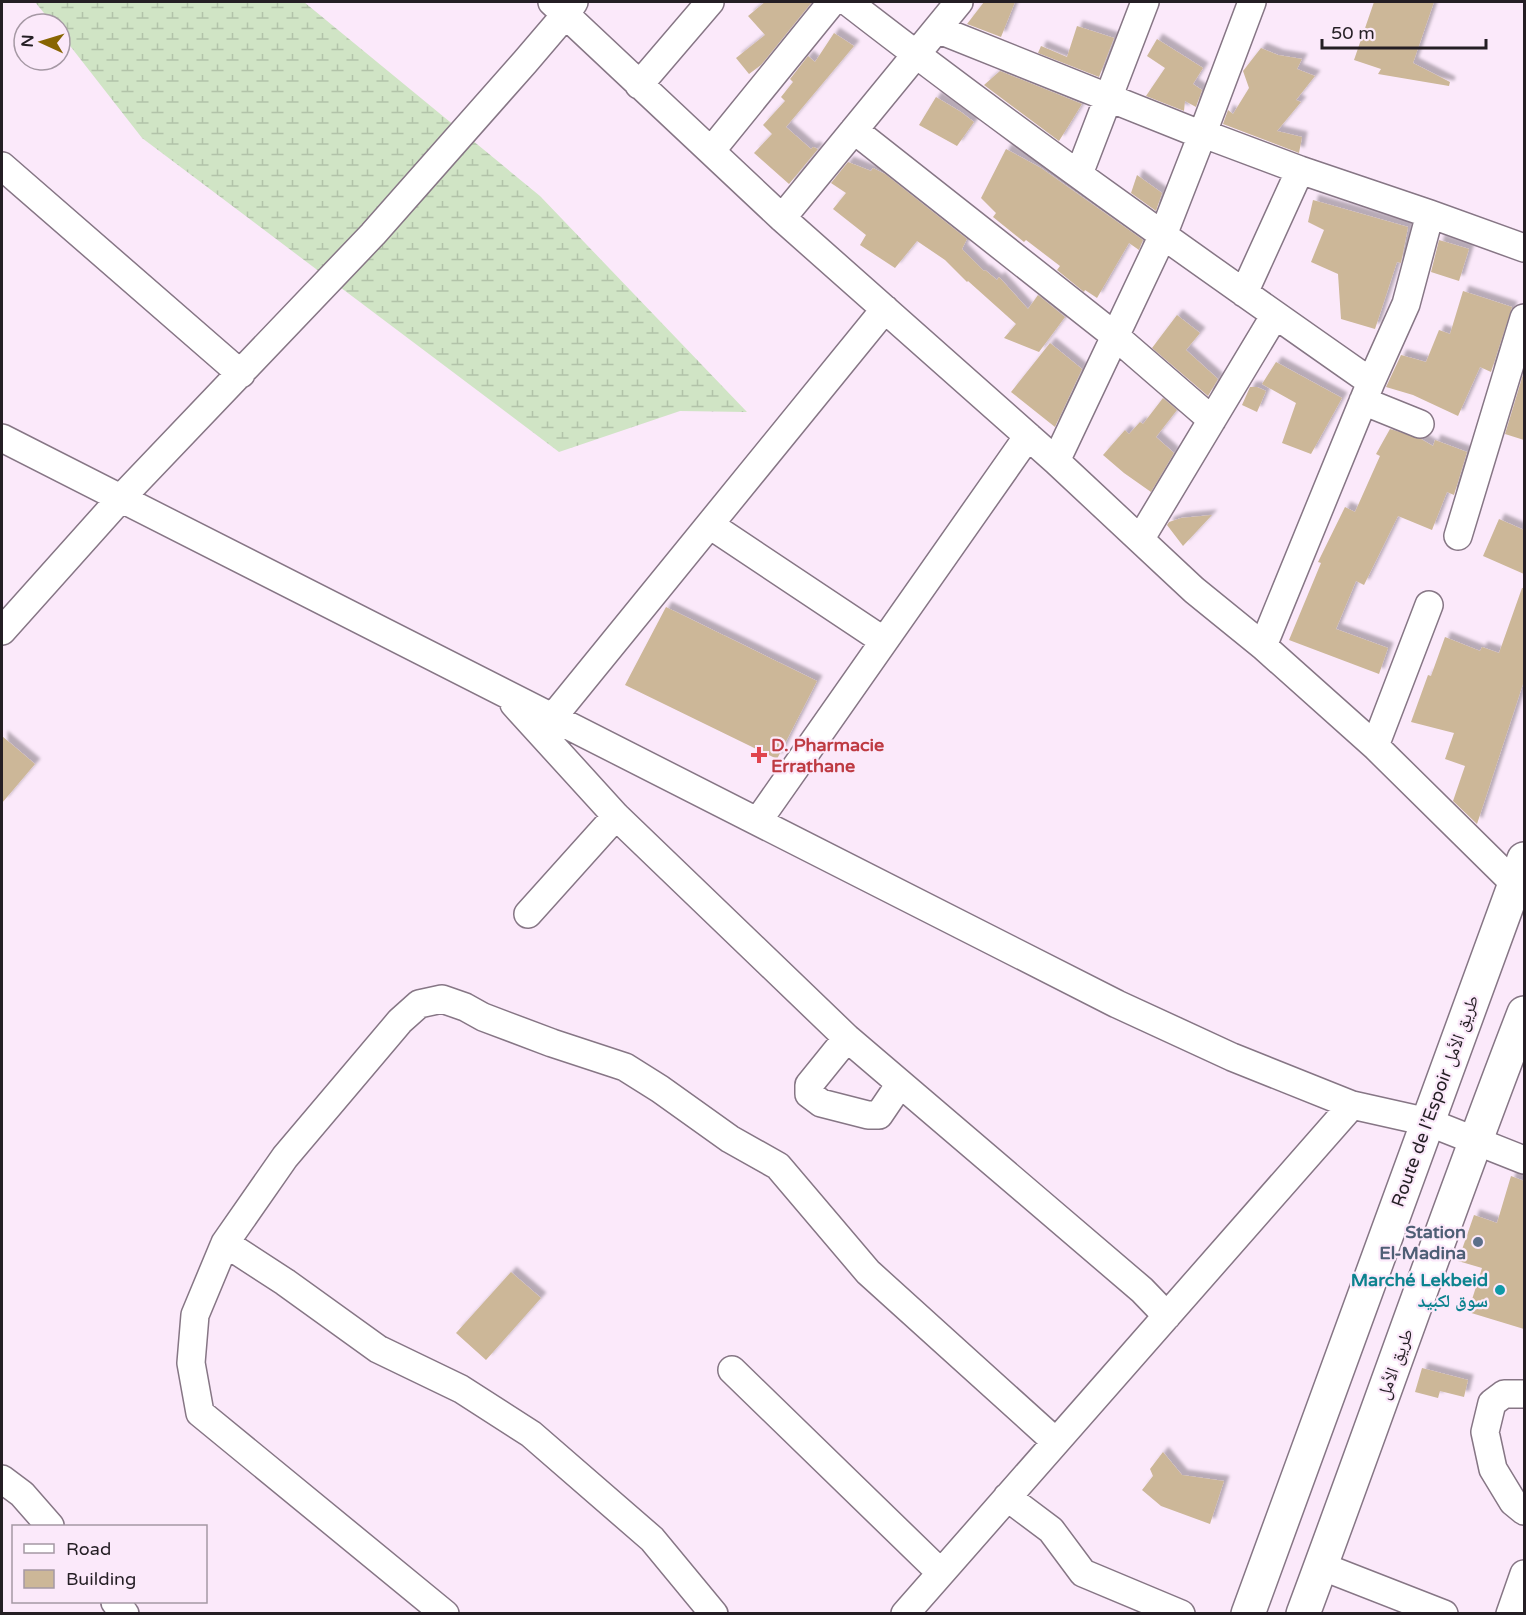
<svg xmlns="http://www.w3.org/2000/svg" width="1526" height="1615" font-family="'Varela Round','Noto Naskh Arabic',sans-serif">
	<defs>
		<pattern id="wetland-marsh" width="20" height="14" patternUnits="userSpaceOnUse" patternTransform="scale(1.5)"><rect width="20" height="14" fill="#d0e4c5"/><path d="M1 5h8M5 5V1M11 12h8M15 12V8" fill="none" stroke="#b2c3a9"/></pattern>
		<filter id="shadow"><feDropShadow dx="5.5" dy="-5.5" stdDeviation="1.5" flood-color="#0004"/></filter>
	</defs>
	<rect width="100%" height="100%" fill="#fbe9fa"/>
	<path fill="url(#wetland-marsh)" d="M 35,2 L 304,2 L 540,196 L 747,412 L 680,411 L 559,452 L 142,138 L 60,33 L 60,24 L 53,24 Z"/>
	<path fill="#ccb798" filter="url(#shadow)" d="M 765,2 L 812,2 L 761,65 L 749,74 L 736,58 L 765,35 L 748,16 Z
		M 984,2 L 1015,2 L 1001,37 L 967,24 Z
		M 1374,2 L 1434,2 L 1413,63 L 1450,82 L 1449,86 L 1378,74 L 1381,69 L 1354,60 Z
		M 1077,26 L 1114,38 L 1099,77 L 1038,53 L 1041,46 L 1067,57 Z
		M 834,33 L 854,46 L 786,127 L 811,149 L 813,147 L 818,149 L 789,184 L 754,153 L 772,134 L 763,125 L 785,101 L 781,97 L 793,82 L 790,79 L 808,56 L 815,62 Z
		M 1157,39 L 1203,68 L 1193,84 L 1202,90 L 1196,107 L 1185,101 L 1184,111 L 1146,96 L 1165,68 L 1147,56 Z
		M 1261,48 L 1278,55 L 1302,59 L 1297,69 L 1315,76 L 1296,100 L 1301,102 L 1277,131 L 1302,137 L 1299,153 L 1223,124 L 1228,110 L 1233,114 L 1249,88 L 1243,71 Z
		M 1000,71 L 1082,104 L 1059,141 L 984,85 Z
		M 936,97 L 961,112 L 974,122 L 957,146 L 919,125 Z
		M 1006,149 L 1041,168 L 1143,240 L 1139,250 L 1129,243 L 1097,298 L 1085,290 L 1084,292 L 1057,270 L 1060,266 L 1026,240 L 1024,242 L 993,217 L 996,213 L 981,198 Z
		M 848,162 L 871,171 L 873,168 L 885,174 L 967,239 L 962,249 L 984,271 L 985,270 L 997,280 L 999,277 L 1028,309 L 1038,295 L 1065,317 L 1039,352 L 1004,338 L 1016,324 L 968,281 L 967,282 L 945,260 L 917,241 L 895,268 L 860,245 L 866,235 L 833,209 L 846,193 L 831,183 Z
		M 1137,175 L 1162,193 L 1156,211 L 1131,193 Z
		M 1313,200 L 1408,227 L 1401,263 L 1397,262 L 1375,329 L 1341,319 L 1338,274 L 1311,262 L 1324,230 L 1308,222 Z
		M 1439,240 L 1469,249 L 1459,281 L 1431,272 Z
		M 1463,291 L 1512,307 L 1491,372 L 1480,367 L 1458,416 L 1413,395 L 1386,387 L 1401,355 L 1426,362 L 1439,330 L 1450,334 Z
		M 1177,315 L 1200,333 L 1186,350 L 1218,379 L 1208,396 L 1152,348 Z
		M 1050,343 L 1082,369 L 1055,427 L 1011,392 Z
		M 1276,362 L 1342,398 L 1311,454 L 1282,443 L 1296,403 L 1262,384 Z
		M 1524,371 L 1524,440 L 1505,434 Z
		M 1250,387 L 1257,387 L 1266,391 L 1257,412 L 1242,405 Z
		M 1163,398 L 1177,410 L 1156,437 L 1174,453 L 1151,492 L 1124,473 L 1103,455 L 1125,430 L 1129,434 L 1140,422 L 1143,424 Z
		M 1390,429 L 1421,439 L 1433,446 L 1435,440 L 1467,452 L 1454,495 L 1447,492 L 1432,530 L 1398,516 L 1364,585 L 1356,581 L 1336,629 L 1388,648 L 1379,674 L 1289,640 L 1321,563 L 1318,562 L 1345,507 L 1355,512 L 1380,456 L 1376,454 Z
		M 1212,515 L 1183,546 L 1167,525 L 1169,522 L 1181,518 Z
		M 1499,519 L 1524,530 L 1524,574 L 1483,556 Z
		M 1522,588 L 1524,588 L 1524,681 L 1477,824 L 1453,801 L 1465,766 L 1445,759 L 1454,733 L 1411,722 L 1428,675 L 1431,676 L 1445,637 L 1480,651 L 1482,647 L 1499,653 Z
		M 666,607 L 817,681 L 777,759 L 625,685 Z
		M 2,736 L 35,764 L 2,803 Z
		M 1511,1176 L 1524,1181 L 1524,1329 L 1468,1312 L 1482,1268 L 1458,1261 L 1474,1215 L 1497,1223 Z
		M 511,1272 L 541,1298 L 486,1360 L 456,1333 Z
		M 1422,1368 L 1468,1380 L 1464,1397 L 1440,1391 L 1438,1398 L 1415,1392 Z
		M 1163,1452 L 1182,1475 L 1224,1481 L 1210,1524 L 1161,1506 L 1142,1490 L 1153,1476 L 1150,1469 Z"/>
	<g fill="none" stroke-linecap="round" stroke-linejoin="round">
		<g stroke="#867685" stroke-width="30">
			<path id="minor" d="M 552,2 L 782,218 L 1056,461 L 1194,590 L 1263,646 L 1375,746 L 1515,884
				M 848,2 C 1018,134 1194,258 1371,382
				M 937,29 L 1202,135 L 1252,2
				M 639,85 L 710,2
				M 854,130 L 1115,336 L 1212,420
				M 711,151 L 832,2
				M 2,166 L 241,374
				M 1079,174 L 1145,2
				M 782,218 L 959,2
				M 1244,293 L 1300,170
				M 1363,401 L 1420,424
				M 2,438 L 1117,1004 L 1232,1057 L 1352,1105 L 1428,1122 L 1524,1160
				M 1056,461 L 1163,235 L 1202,135 L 1212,137 L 1300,170 L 1430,214 L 1524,248
				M 710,525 L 884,641
				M 1458,536 L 1524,318
				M 1141,538 L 1275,315
				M 2,631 L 121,498 L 373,234 L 525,62 L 566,14 L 574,2
				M 1263,646 L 1371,382 L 1406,304 L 1430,214
				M 514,704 L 616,816 L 847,1038 L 1142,1290 L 1167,1316
				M 553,717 L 885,309
				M 1375,746 L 1429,605
				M 758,821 L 1028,436
				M 528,914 L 616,816
				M 847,1038 L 809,1085 L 809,1094 L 821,1103 L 868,1115 L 879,1115 L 900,1084
				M 225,1243 L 285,1282 L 378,1349 L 461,1389 L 531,1434 L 652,1539 L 714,1614
				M 732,1370 L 941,1573
				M 1524,1394 L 1504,1394 L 1492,1403 L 1485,1432 L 1493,1469 L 1513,1502 L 1524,1511
				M 2,1479 L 22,1494 L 50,1526
				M 1007,1497 L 1051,1530 L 1083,1573 L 1181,1614
				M 1321,1566 L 1444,1614
				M 115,1602 L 125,1614
				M 445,1614 L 200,1413 L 191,1363 L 195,1315 L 225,1243 L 285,1157 L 400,1021 L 419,1004 L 442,999 L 465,1007 L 483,1017 L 552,1043 L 625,1067 L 660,1089 L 730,1139 L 778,1166 L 868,1272 L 1056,1442
				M 905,1614 L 1352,1105
				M 1510,1614 L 1524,1574"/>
		</g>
		<g stroke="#867685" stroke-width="36">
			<path id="highway" d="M 1248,1614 L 1524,859
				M 1303,1614 C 1378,1413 1447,1212 1524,1013"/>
		</g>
		<use href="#minor" stroke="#fff" stroke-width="27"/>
		<use href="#highway" stroke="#fff" stroke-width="33"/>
	</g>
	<path fill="#e0444e" stroke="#fbe9fa" stroke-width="2" d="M756 746h6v6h6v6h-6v6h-6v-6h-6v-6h6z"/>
	<circle fill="#5c6f8a" stroke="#fbe9fa" stroke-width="2" cx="1478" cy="1242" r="6"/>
	<circle fill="#0f9aa8" stroke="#fbe9fa" stroke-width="2" cx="1500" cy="1290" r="6"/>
	<g text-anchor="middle" stroke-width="4.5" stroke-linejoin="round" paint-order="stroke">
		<g font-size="18" font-weight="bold" fill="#be3a42" stroke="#fbe9fa" text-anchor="start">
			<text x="771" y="751">D. Pharmacie<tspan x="771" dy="21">Errathane</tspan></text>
		</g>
		<g font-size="18" fill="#241e24" stroke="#fbe9fa">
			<text transform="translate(1435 1101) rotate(-70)" y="6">Route de l’Espoir طريق الأمل</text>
			<text transform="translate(1395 1364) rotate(-70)" y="6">طريق الأمل</text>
		</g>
		<g font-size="18" font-weight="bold" fill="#4e5e75" stroke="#fbe9fa" text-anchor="end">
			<text x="1466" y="1238">Station<tspan x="1466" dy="21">El-Madina</tspan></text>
		</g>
		<g font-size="18" font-weight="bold" fill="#0d838f" stroke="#fbe9fa" text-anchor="end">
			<text x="1488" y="1286">Marché Lekbeid<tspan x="1488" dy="21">سوق لكبيد</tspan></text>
		</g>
	</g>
	<rect width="1526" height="1615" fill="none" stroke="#241e24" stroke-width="6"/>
	<rect x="12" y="1525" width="195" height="78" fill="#fbe9fa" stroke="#a598a4" stroke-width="1.5"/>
	<rect x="24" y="1544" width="30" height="9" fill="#ffffff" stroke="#a598a4" stroke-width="1.5"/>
	<text x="66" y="1555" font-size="18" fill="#241e24">Road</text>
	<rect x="24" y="1570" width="30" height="18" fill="#ccb798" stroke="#a598a4" stroke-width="1.5"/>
	<text x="66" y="1585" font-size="18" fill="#241e24">Building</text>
	<g transform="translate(42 42) rotate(274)"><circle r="28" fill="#fbe9fa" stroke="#a598a4" stroke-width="1.5"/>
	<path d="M0-4.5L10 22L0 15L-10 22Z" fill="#886502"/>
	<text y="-9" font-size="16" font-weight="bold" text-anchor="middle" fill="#241e24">N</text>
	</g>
	<path d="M1322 39v9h164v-9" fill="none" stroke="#241e24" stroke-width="3"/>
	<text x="1331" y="39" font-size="18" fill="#241e24" stroke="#fbe9fa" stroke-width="4.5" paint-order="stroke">50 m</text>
</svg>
